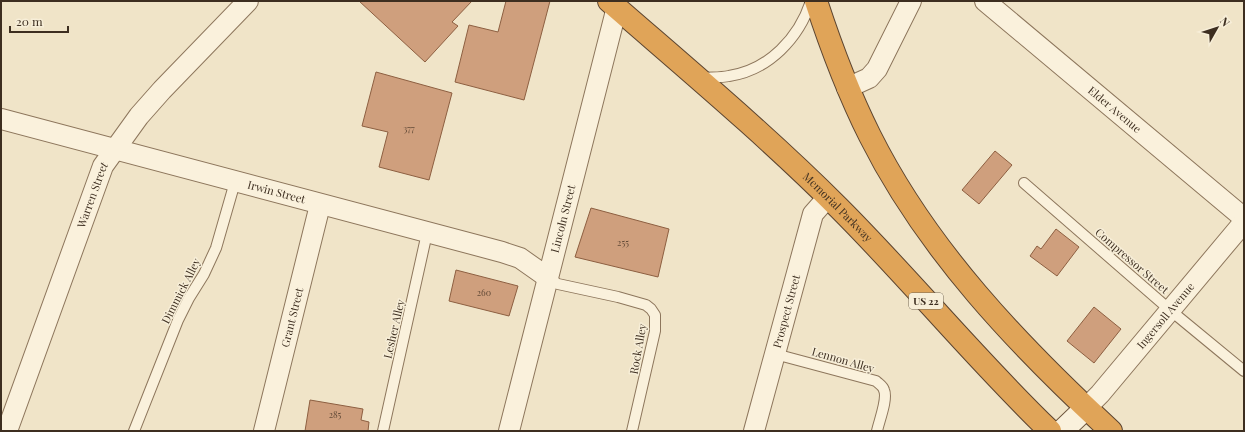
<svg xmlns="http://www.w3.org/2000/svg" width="1245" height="432" font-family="'Playfair Display',serif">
	<rect width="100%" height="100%" fill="#f0e4c8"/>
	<path fill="#cf9f7d" stroke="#8d5f41" d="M 359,1 L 472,1 L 452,22 L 458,26 L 425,62 Z
		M 506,1 L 550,1 L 524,100 L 455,82 L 469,25 L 498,32 Z
		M 376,72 L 452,93 L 429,180 L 379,167 L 388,132 L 362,126 Z
		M 995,151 L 1012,165 L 979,204 L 962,190 Z
		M 591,208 L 669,229 L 658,277 L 575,257 Z
		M 1056,229 L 1079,247 L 1057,276 L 1030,256 L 1037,246 L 1041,249 Z
		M 456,270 L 518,286 L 509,316 L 449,301 Z
		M 1094,307 L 1121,329 L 1094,363 L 1067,341 Z
		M 310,400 L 363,409 L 361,420 L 369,422 L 368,431 L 305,431 Z"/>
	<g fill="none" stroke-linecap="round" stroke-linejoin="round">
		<g stroke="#8d765c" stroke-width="12">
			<path id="lane" d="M 701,78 C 710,77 720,78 729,76 C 769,70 799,38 811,1
				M 1024,183 L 1170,310 L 1244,371
				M 547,277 L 558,284 L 618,297 L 646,305 L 651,309 L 655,315 L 655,331 L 632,431
				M 775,354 L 876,381 C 879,384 883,386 884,390 C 888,399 879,421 877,431
				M 134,431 L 178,320 L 189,298 L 204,274 L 216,248 L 235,182
				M 383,431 L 427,233"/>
		</g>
		<g stroke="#8d765c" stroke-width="22">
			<g id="street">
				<path id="s1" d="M 985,1 L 1244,218"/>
				<path d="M 847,88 L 869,78 L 877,69 L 911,1"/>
				<path id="s2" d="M 1,119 L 502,252 L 520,258 L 547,277"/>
				<path id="s3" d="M 1086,408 L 1100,394 L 1244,222"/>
				<path id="s4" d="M 7,431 L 103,166 L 139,116 L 162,90 L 248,1"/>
				<path id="s5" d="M 264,431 L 320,205"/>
				<path id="s6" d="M 509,431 L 617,7"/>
				<path id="s7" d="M 754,431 L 813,214 L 828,197"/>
			</g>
		</g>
		<g stroke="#6f573f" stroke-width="24">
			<path id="secondary" d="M 1062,431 L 1086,408"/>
		</g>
		<g stroke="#5b4430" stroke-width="24">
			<g id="highway">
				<path id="s8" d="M 609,1 C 687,69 766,135 839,208 C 912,281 976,360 1050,431"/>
				<path d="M 816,1 C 831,47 848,92 870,136 C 927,250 1018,345 1111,431"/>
			</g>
		</g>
		<use href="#lane" stroke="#faf1dc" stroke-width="10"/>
		<use href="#street" stroke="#faf1dc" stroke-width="20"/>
		<use href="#secondary" stroke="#faf1dc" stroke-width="22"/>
		<use href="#highway" stroke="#e0a458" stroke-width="22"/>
	</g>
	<g text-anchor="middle" stroke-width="3" stroke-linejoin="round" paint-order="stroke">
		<g font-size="9" fill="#624a37">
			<text x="409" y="132">377</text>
			<text x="623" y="246">255</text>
			<text x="484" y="296">260</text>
			<text x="335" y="418">285</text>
		</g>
		<rect fill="#f7eed8" stroke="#756857" stroke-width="1" x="909" y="293" width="34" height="16" rx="3"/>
		<g font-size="10" font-weight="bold" fill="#3d2e20">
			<text x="926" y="305">US 22</text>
		</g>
		<g font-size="11" fill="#3d2e20" stroke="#f7eed8">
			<text dy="4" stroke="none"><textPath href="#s1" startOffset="169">Elder Avenue</textPath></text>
			<text dy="4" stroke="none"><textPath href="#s2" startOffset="285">Irwin Street</textPath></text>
			<text dy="4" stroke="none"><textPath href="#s4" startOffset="251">Warren Street</textPath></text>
			<text dy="4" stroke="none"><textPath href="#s8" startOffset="308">Memorial Parkway</textPath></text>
			<text dy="4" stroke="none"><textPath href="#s6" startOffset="219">Lincoln Street</textPath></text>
			<text transform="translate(1132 261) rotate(41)" y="4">Compressor Street</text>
			<text transform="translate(181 291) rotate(-63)" y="4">Dimmick Alley</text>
			<text dy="4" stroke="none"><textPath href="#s7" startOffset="124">Prospect Street</textPath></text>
			<text dy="4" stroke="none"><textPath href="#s3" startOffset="122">Ingersoll Avenue</textPath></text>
			<text dy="4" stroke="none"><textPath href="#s5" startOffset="117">Grant Street</textPath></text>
			<text transform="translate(394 329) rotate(-77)" y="4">Lesher Alley</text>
			<text transform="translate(638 349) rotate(-80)" y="4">Rock Alley</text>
			<text transform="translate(843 360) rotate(16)" y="4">Lennon Alley</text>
		</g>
	</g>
	<rect width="1245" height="432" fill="none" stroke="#3d2e20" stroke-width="4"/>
	<g transform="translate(1217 28) rotate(51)" stroke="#f7eed8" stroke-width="3" paint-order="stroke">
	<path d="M0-3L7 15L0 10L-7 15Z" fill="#3d2e20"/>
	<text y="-6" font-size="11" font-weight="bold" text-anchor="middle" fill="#3d2e20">N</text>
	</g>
	<path d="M10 26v6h58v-6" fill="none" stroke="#3d2e20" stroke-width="2"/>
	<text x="16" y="26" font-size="12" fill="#3d2e20" stroke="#f7eed8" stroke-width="3" paint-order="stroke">20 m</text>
</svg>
